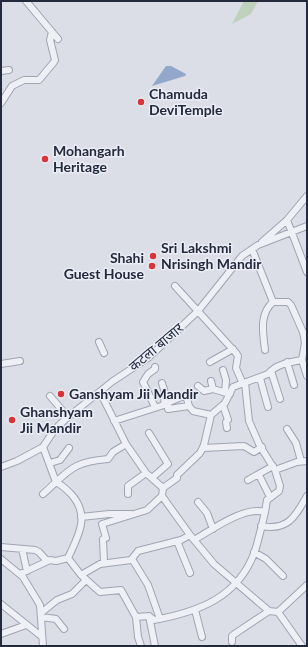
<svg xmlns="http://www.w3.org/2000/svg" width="308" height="647" font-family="Lato,'Noto Sans Devanagari',sans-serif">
	<rect width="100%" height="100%" fill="#dbdee7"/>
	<path fill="#bfd1bc" d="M 244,1 L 258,1 L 251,14 L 232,24 Z"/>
	<path fill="#93a7ca" d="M 166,66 L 171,66 L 186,74 L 185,76 L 152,86 Z"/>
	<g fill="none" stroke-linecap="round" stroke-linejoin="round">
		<g stroke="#a0a4b1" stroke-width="8">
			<path id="minor" d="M 26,1 L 58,39
				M 1,71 L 9,70
				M 1,103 L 12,86 L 24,80 L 39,80 L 54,62 L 55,60 L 50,40 L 52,32
				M 287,220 L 307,272
				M 262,242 L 287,220 L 307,196
				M 252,249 L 273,302 L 288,302 L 291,305 L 303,332 L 305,343 L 302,360 L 307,376
				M 175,286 L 236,353 L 238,356 L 236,368 L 243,384
				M 99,342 L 104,353
				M 265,350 C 263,333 259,314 273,302
				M 210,362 L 233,349
				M 287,362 L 294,385
				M 1,364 L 20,361
				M 155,367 L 155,369 L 148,374 L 143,382 L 155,407
				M 223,370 L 226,380 L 225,392
				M 271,371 L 280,399
				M 260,378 L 268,407
				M 211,381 L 213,389
				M 162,383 L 165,393 L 164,405
				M 245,383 L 249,421 L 260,446 L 275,470 L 280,486 L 279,491 L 267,500 L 265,512
				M 198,386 L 204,391 L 213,389 L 230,394
				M 100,392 L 126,444 L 146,473 L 163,488 L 162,496 L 190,535 L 214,564 L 269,611 L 278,612 L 302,646
				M 50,396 L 68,417
				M 168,405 L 167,403 L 186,395 L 189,406
				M 223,405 L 228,420 L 226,422 L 227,428
				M 114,421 L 164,405 L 168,405 L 168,409 L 189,406 L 193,411 L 211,415
				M 287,429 L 296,443 L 301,461
				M 149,433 L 168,464 L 153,477
				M 43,447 L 56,482 C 62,485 66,489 71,494 C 91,516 78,536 68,558
				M 203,448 L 244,446 L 254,452 L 262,447
				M 50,463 L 60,460 L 69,448
				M 1,467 L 17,461 L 43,447 L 55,429 L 68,417 L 113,381 L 148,358 L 198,311 L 242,256 L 258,245 L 307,226
				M 275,470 L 297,462 L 307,461
				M 259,475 L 270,497
				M 248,480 L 273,466
				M 163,488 L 177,478 L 177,475 L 200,453 L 204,445 L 211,415 L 225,403 L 233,387 L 268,374 C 276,364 290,362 302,360
				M 43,494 C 69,471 71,462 108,459 L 113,452 L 126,444
				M 128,494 L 128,486 L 146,473
				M 198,502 L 207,513 L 213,529
				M 81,517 L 109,514 L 131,514
				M 261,526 C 288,531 295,517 307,496
				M 177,541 L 190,573
				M 1,547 L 35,550 L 39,552 L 47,561
				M 22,549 L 27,571
				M 254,552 L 266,559 L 283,576
				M 1,559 L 23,577 L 40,605 L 43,646
				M 132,559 L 148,585 L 160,619
				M 104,563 L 103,539 L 106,538 L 102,524 L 147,510 L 162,496
				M 20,574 L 50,560 L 56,561 L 68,558 L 81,575 L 100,564 L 131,560 L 138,551 L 181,540 L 190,535
				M 81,575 L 100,592 L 121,590 L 136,617 L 138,637 L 141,646
				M 1,604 L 41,636
				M 195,610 L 202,637
				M 278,612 L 307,585
				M 41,613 L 57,600 L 72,594 L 86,580
				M 149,616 L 155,646
				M 41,617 L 56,619 L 64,629
				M 136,617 L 149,616 L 154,620 C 198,612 238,598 255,551 C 259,538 262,525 265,512 C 244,506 213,529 194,540
				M 1,634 L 26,625
				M 232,642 L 232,636 L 236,633 L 269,611"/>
		</g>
		<use href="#minor" stroke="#eef0f5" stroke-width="6"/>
	</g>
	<g fill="#d7353a" stroke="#eaedf5" stroke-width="1.5">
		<circle cx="141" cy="102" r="4"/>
		<circle cx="45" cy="159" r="4"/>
		<circle cx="153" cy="256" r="4"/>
		<circle cx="152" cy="266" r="4"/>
		<circle cx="61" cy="394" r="4"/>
		<circle cx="12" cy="420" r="4"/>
	</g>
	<g text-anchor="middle" stroke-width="3" stroke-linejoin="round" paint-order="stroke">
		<g font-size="14" font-weight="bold" fill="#242a3e" stroke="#eaedf5" text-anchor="start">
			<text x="149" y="99">Chamuda<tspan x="149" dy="16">DeviTemple</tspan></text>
			<text x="53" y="156">Mohangarh<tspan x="53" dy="16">Heritage</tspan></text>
			<text x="161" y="253">Sri Lakshmi<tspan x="161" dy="16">Nrisingh Mandir</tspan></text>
			<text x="144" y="263" text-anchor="end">Shahi<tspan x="144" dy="16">Guest House</tspan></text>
			<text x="69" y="399">Ganshyam Jii Mandir</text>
			<text x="20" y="417">Ghanshyam<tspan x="20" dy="16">Jii Mandir</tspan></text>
		</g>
		<g font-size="14" fill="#242a3e" stroke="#eaedf5">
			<text transform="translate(156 347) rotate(-40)" y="5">कटला बाजार</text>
		</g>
	</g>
	<rect width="308" height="647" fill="none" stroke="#242a3e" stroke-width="4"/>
</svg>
